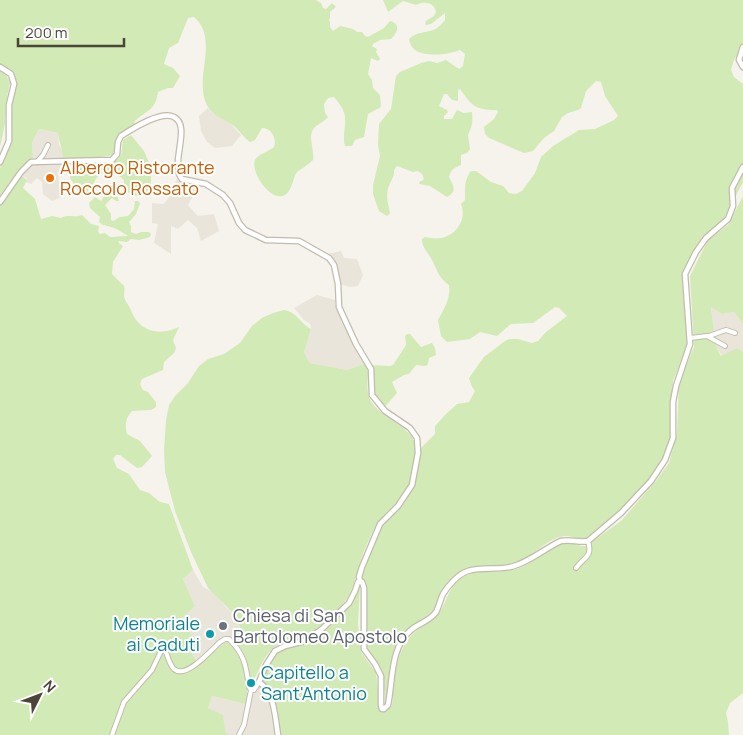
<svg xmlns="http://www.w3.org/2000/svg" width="743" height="735" font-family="Manrope,sans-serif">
	<rect width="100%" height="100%" fill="#f6f3ec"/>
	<path fill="#eae5da" d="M 208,108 L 212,113 L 231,124 L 241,135 L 232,146 L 215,148 L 207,142 L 201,131 L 199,116 Z
		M 39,129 L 58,133 L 59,144 L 63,152 L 63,159 L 39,159 L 33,158 L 32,143 Z
		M 34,163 L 38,165 L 61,164 L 58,173 L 62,197 L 52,201 L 43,194 L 42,182 L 37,178 L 31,184 L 26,182 L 27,178 L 22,176 Z
		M 178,177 L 184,183 L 196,184 L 196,190 L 188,205 L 198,216 L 214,214 L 219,231 L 201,241 L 197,228 L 188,220 L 178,229 L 171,226 L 171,254 L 154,243 L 158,224 L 152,223 L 152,203 L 164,204 L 169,197 Z
		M 341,251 L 344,258 L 357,259 L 363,275 L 358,286 L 350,287 L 342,285 L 336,273 L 332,258 L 327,254 Z
		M 317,295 L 335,300 L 335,304 L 345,328 L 366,363 L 347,370 L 310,363 L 304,353 L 311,329 L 310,324 L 304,320 L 294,308 Z
		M 711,306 L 722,314 L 734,312 L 743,324 L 743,352 L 737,348 L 722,356 L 716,347 Z
		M 193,570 L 203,587 L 215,593 L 225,606 L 238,618 L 240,630 L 199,664 L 187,645 L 195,640 L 181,619 L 195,606 L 183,579 Z
		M 259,685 L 268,699 L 275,735 L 241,735 L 251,698 Z
		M 212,696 L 246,704 L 242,725 L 237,735 L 231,735 L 225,732 L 208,708 Z"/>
	<path fill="#d2eab5" d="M 0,0 L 316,0 L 321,3 L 323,8 L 326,9 L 332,3 L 336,7 L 330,12 L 330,18 L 329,20 L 330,22 L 330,27 L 333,31 L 340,26 L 353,29 L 357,32 L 362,32 L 365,36 L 368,37 L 384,28 L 390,21 C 401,24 398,32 391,39 L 380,40 L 373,44 L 372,46 L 377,49 L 376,52 L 380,59 L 378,61 L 371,58 L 368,74 L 372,80 L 373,88 L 380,95 L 381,107 L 368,114 L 364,137 L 355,140 L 352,146 L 345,146 C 342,136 346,128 345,118 C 345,110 339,103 334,97 L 328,98 L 324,104 L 325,113 L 328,117 C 324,122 318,124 314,128 C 307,137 315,150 313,160 C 309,164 300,170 297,172 C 293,176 293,190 285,195 C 271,203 250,172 255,160 C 258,154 268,152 274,147 C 277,139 272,128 262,128 L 255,140 L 250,142 C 243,137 238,128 231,124 C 222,118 212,116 207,105 C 193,78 220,40 194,17 L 188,18 L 178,43 L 169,48 L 164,64 L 173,68 L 180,76 L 173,88 L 168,88 L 158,92 C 155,112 147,109 134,122 L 136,125 L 121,135 L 117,153 L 114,155 L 86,159 L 63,159 C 63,150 59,142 58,133 L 39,129 L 32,143 L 33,158 L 22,167 L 0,196 L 0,168 L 8,148 L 11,103 L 15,90 L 15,81 L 9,69 L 0,64 Z
		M 383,0 L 743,0 L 743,48 L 734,60 L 731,70 L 734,77 L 743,84 L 743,182 L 722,222 L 703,236 L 683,274 L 683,296 L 688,335 L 687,346 L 673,381 L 670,440 L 663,460 L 651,477 L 623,509 L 587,539 L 584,540 C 578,539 572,536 566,536 C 550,536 530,558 516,563 C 499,568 479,562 463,570 C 454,574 445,585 440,594 C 438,599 438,604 435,608 C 428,617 419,620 411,627 C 388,646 389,677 386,704 L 382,670 L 367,650 L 365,623 L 366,585 L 361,576 L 362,566 L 381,528 L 403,504 L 413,488 L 419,466 L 420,449 L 435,434 L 435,426 L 445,415 L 457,404 L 469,402 L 475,391 L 472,387 L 469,378 L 484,357 L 505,341 L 509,339 L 518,339 L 532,343 L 538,341 L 546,332 L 567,316 L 559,308 L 555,307 L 533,323 L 511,324 L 497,336 L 480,332 L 470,339 L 447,342 L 441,336 L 438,320 C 444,309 451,298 449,285 C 439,278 438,272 433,262 C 429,253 422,249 422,239 L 425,237 C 430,238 436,239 441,238 C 457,235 467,219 461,204 L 465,200 C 465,189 464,180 471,171 L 476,171 L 491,182 L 503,186 L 509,193 L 516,194 L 522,191 L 535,173 L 541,157 L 553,146 L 579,130 L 595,129 L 614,120 L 618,116 L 605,96 L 601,82 L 596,81 L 586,91 L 581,108 L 578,110 L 568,113 L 562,117 L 554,131 L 544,138 L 533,151 L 524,153 L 489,138 L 485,134 L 484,127 L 494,119 L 498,112 L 497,110 C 475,110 472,106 460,89 L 458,90 L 458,101 L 452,100 L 447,94 L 444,94 L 439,106 L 447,110 L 448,112 L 444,116 L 444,119 L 452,119 L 457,110 L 464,113 L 472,112 C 473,124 472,126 468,135 L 470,149 L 467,153 L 461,155 L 461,165 C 454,168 451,169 449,177 C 453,185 458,191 447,197 L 430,186 L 419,184 L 420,181 L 422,181 L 424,179 L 422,174 L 418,171 L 413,172 L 397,166 L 394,170 C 395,176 390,182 388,189 C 386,197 388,204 390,213 L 387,216 L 379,211 L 373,194 L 373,185 L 380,156 L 378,145 L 379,124 L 391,109 L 396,76 L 400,72 L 421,63 L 429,61 L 437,63 L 446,60 L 459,69 L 463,66 L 465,54 L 460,50 C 449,55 425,57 415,50 C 411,47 410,43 409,39 C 422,27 431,38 445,20 L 445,13 L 431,24 L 425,25 L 426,21 L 434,16 L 436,12 C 434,2 424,1 416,5 L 403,1 L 388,12 Z
		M 0,70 L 5,73 L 10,82 L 6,102 L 5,124 L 0,147 Z
		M 131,135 L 144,151 L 152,170 C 150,176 152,181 150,186 C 144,203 122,196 124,180 C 116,173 103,168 96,179 C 91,187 92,189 84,195 L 80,194 L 70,178 L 72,164 L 112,162 C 124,158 121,151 123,140 Z
		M 22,176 L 27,180 L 23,188 L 35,199 L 41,219 L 52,216 L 61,218 C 67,214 75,218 82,215 L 91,224 L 99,226 L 98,232 L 100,234 L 105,233 L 110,237 L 128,236 C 125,234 114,227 111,227 C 105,225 104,227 99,222 L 100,217 L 90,208 L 89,203 L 95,197 L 101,201 L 108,190 L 117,196 L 119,201 L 116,201 L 112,198 L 105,205 L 111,214 L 111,220 L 113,221 L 120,217 L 128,216 L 134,209 L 135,201 L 138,201 L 140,203 L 136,214 L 129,222 L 131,226 L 131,232 L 136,234 L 141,232 L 149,232 L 151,234 L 150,237 L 139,240 L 131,239 L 127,242 L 118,241 L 119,243 L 123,246 L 113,262 L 112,274 L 124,286 C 125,289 124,294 124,297 C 125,301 128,304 130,308 C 138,331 157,337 179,327 L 173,340 L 176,348 L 174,353 L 164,362 L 163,370 L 142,379 L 140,384 L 143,390 L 148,392 L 156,402 L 156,407 L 151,410 L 132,411 C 125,419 125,425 127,434 L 140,441 L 152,456 L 142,467 L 137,468 L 120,455 L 116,455 L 113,459 L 117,468 L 129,474 L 140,490 L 149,493 L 160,502 L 169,504 L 193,570 L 183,579 L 195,606 L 181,619 L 195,640 L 187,646 L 199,664 L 227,641 C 244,657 250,682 246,704 L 212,696 L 208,708 L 223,715 L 225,732 L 231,735 L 0,735 L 0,203 Z
		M 743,196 L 743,324 L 734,312 L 722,314 L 711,307 L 716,347 L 721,356 L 737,348 L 743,352 L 743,693 L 730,703 L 726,713 L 728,722 L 729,735 L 278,735 L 266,688 L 262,680 C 265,670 270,660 277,653 C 284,646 295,648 303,645 C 323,637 353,606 360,586 L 358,623 L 361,652 L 376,673 L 380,708 L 386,711 L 392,706 C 395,681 394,650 415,632 C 423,625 433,622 439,613 C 448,600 450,581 468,575 C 483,569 501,574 517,569 C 534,564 546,547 563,543 C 571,541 578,547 586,546 L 621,521 L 656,481 L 669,463 L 677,434 L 679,382 L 694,347 L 690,276 L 708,240 L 728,225 Z
		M 284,310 C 297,312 299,322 311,329 L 304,353 L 310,363 L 347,370 L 366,363 C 371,375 363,391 372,403 C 384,419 411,427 415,444 C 417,456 414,473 409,485 C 401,503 383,512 374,529 C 369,539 364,550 361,560 C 355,576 354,592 342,605 C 330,617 317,633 301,639 C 292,642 280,641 273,648 C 263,657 258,673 252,684 L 250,685 C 248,663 248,653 231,638 L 240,630 L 238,618 L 208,588 L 191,552 L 175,511 L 165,472 L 164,450 L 166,420 L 169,405 L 175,396 L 188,383 L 199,366 L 208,359 L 224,354 L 240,343 L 252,326 L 262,318 L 273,313 Z
		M 407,334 L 410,334 L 421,347 L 432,343 L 435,348 L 436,355 L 429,358 L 428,364 L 426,366 L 416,365 L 409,374 L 404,375 L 392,382 L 397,393 L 384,408 C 371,392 371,385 371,365 L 390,366 L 393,365 L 406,345 L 405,336 Z"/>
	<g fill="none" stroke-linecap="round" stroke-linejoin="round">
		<g stroke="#c2bbae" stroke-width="6">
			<path id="minor" d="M 37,162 L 43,155 L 48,145
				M 709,336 L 726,330 L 735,333
				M 690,338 L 707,336 L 725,346
				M 576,568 C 584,557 593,557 588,541
				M 112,735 L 124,702 L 152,670 L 162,649 L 165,650 C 168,656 169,664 174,669 C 186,680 212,649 220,642 L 225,639 L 229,639 C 245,655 246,666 249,687 L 251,690
				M 239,735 L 244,725 L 251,690 L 254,690 L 259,682"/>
		</g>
		<g stroke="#c2bbae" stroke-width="7">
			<path id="tertiary" d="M 743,47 L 739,60 L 743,67
				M 0,67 L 11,74 L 14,84 L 9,105 L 9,141 L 0,162
				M 0,202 L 21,172 L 31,162 L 112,160 L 117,154 L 118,142 L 121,136 C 132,129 161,110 174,117 C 192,126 169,165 182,179 L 206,184 L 223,195 L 230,203 L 239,223 L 245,230 L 266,240 L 299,241 L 329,258 L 334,265 L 338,284 L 339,307 L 356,344 L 371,369 L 372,395 L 385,411 L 410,428 L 417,438 L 418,453 L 412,485 L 398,506 L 380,524 L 362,567 L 359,577 L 360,581
				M 360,581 L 362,582 L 364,588 L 364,649 L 375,664 L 381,676 L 381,705 L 382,709 L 384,709 L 388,705 C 393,681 390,647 411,630 C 419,623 430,621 436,612 C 439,607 440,600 443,594 C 448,586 458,574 468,571 C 483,566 499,571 514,566 C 531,561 545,548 561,541 C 571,539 579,543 588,541 L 621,513 L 651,481 L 665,460 L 673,438 L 673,402 L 676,386 L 690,344 L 685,274 L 696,252 L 706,238 L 728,219 L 733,206 L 732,188 L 743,167
				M 278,735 C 275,718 275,693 259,682 L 266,665 L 275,651 L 285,646 L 305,641 L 322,629 L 349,603 L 355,591 L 358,582 L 360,581"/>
		</g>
		<use href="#minor" stroke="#fff" stroke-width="4"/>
		<use href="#tertiary" stroke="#fff" stroke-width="4.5"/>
	</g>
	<circle fill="#e8710a" stroke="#fff" stroke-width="2" cx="50" cy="178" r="5"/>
	<circle fill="#6b7280" stroke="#fff" stroke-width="2" cx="223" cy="626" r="5"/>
	<g fill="#0f9aa8" stroke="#fff" stroke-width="2">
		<circle cx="210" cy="634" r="5"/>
		<circle cx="251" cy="683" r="5"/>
	</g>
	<g text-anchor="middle" stroke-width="4" stroke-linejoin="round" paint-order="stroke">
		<g font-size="18" fill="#c56008" stroke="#fff" text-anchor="start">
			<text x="60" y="174">Albergo Ristorante<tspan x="60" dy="21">Roccolo Rossato</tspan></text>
		</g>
		<g font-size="18" fill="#5b616d" stroke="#fff" text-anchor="start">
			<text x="233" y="622">Chiesa di San<tspan x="233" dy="21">Bartolomeo Apostolo</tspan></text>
		</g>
		<g font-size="18" fill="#0d838f" stroke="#fff" text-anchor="end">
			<text x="200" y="630">Memoriale<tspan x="200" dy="21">ai Caduti</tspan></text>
			<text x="261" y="679" text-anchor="start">Capitello a<tspan x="261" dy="21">Sant'Antonio</tspan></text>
		</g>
	</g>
	<g transform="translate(40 695) rotate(48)" stroke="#ffffff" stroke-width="4" paint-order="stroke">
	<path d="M0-4L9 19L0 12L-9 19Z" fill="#4b4439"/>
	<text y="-8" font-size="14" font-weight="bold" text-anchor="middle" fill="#4b4439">N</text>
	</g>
	<path d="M18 38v8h106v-8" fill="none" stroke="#4b4439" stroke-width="2.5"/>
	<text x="25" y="38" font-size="15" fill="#4b4439" stroke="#ffffff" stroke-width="4" paint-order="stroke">200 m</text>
</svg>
